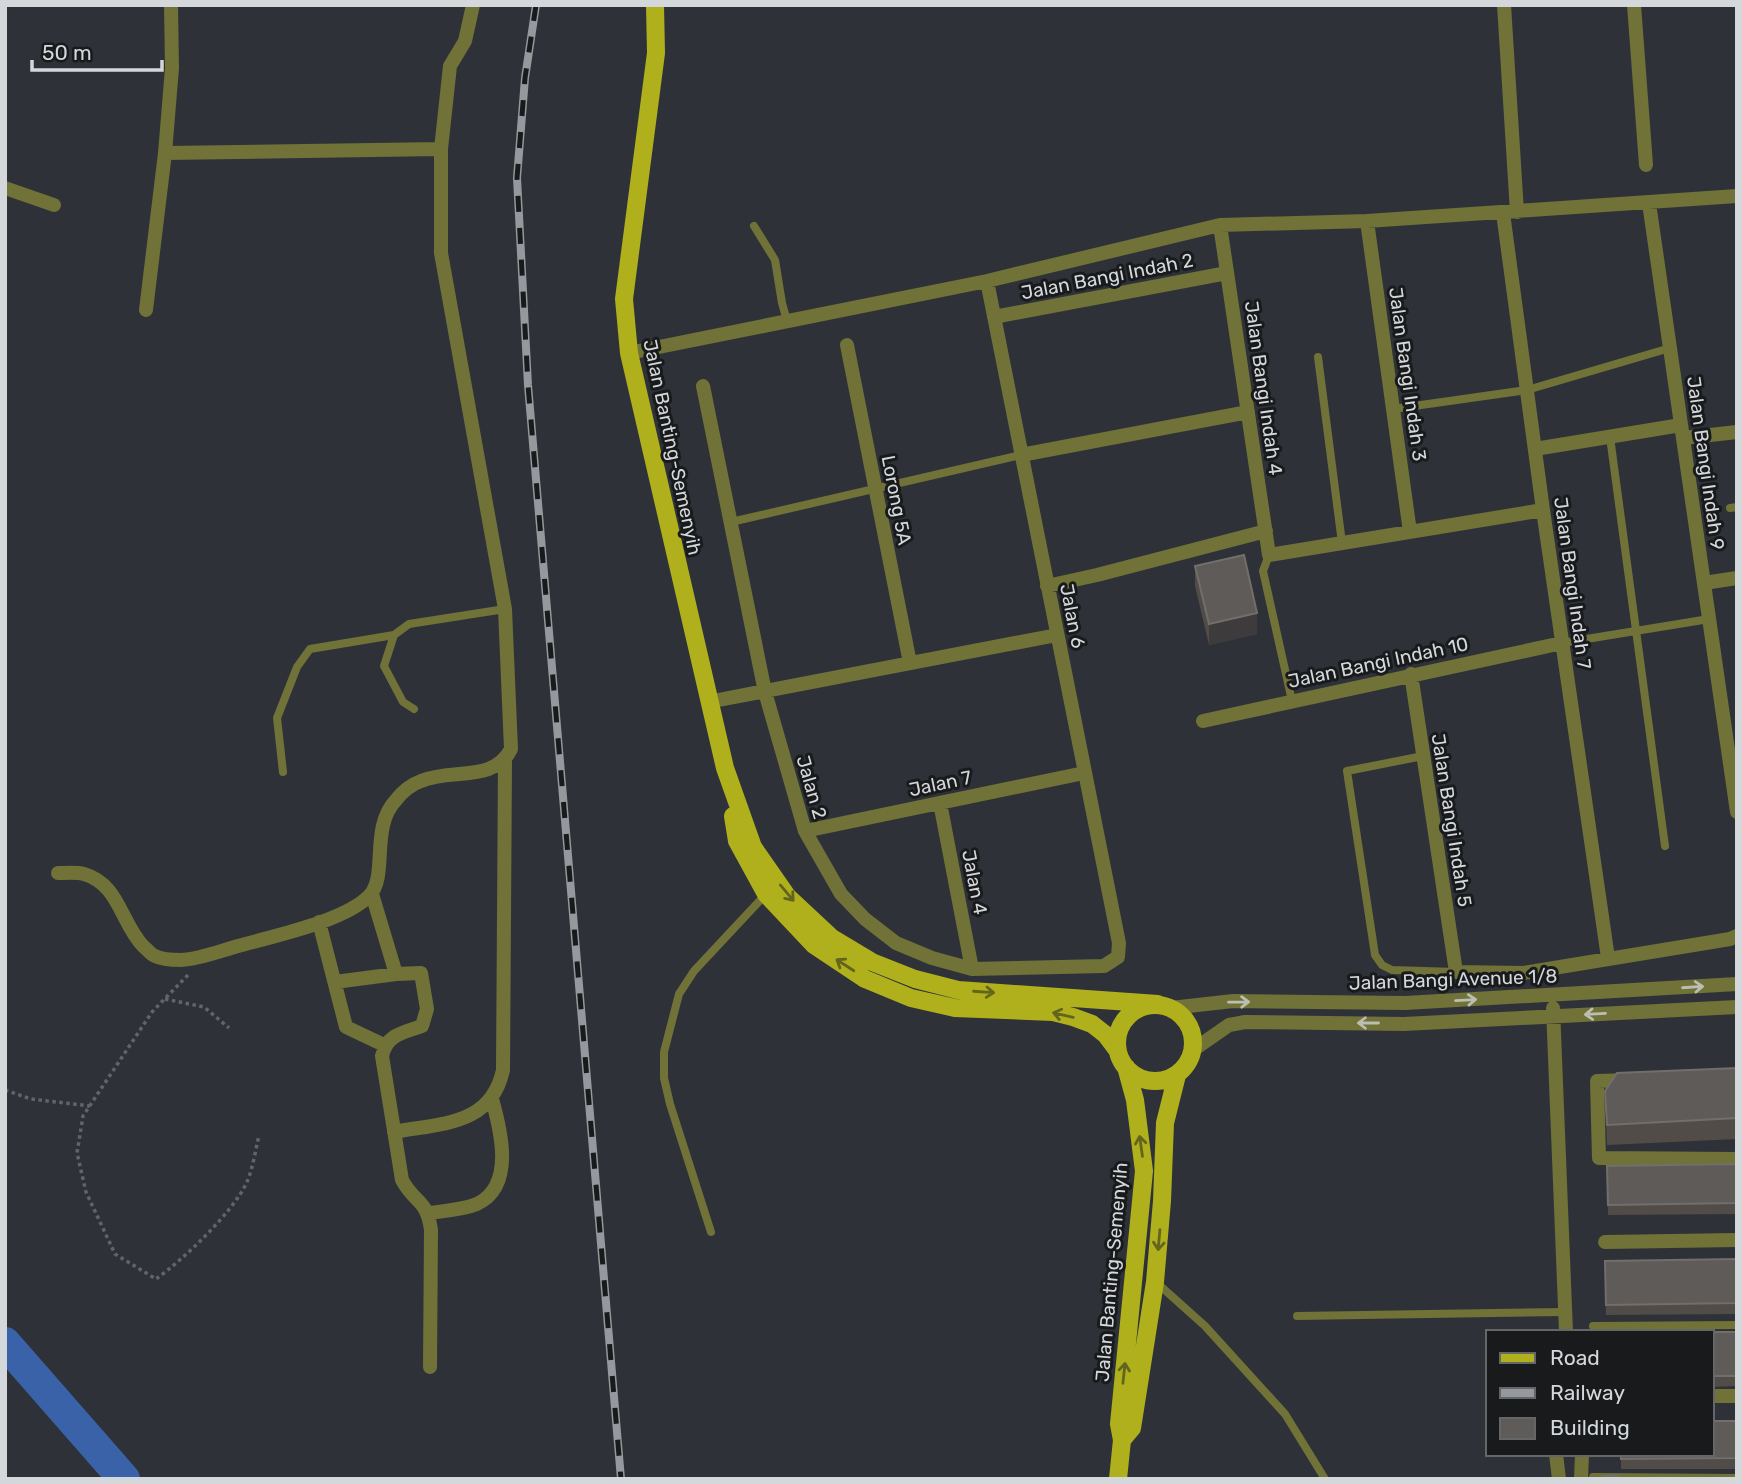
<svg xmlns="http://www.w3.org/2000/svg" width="1742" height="1484" font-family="Rubik,sans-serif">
	<rect width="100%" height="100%" fill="#2e3238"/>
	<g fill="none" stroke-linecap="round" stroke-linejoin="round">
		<path stroke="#3962a8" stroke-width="32" d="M 5,1343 L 124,1479"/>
		<path stroke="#61656a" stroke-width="3.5" stroke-dasharray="3.5 3.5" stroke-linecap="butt" d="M 188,975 L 152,1012 L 83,1116 L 77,1153 L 86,1192 L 115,1254 L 156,1279 C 183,1260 232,1213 246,1184 C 253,1169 255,1151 259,1136
			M 165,999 L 204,1007 L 229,1028
			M 5,1090 L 31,1099 L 90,1106"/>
		<path stroke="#707237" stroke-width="8" d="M 754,226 L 775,260 L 782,303 L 787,321
			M 1318,357 L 1342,543
			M 1393,409 L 1527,390 L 1670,348
			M 1610,437 L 1665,846
			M 1730,508 L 1737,507
			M 731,522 L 1021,455
			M 1269,555 L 1263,571 L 1292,701
			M 1562,643 L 1709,619
			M 414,709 L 403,702 L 384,666 L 394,635 L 409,624 L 505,609
			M 1423,756 L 1347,771 L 1375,955 L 1382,965 L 1392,970 L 1456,972
			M 283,772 L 277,718 L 297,667 L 310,649 L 394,635
			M 711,1232 L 670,1104 L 664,1078 L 664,1052 L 679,994 L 694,971 L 766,894
			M 1157,1283 L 1205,1326 L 1285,1414 L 1325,1479
			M 1297,1316 L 1565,1312
			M 1593,1326 L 1737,1325
			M 1593,1477 L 1737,1478"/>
		<path stroke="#707237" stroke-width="14" d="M 1504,5 L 1517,212
			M 1634,5 L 1646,165
			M 165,153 L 172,68 L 171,5
			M 5,188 L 54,205
			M 1649,203 L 1737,812
			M 1503,213 L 1543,510 L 1608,958
			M 1367,221 L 1410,532
			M 1220,225 L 1269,555 L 1543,510
			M 146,310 L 165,153 L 441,149
			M 994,317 L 1227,273
			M 847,345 L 910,663
			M 629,353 L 987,281 L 1220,225 L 1367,221 L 1737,196
			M 703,386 L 765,692 L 805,831 L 841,894 L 865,919 L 896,943 L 932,958 L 972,969 L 1104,966 L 1118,957 L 1119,943 L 987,281
			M 1683,438 L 1737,432
			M 1535,449 L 1681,425
			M 1021,455 L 1248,412
			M 1704,583 L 1737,578
			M 1047,586 L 1097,575 L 1266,531
			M 1411,674 L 1456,972 L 1523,973 L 1730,939 L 1737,936
			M 708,702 L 1057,635
			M 1203,721 L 1562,643
			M 940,803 L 972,969
			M 805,831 L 1084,773
			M 58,873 C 66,873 77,872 84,874 C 119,884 121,923 143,946 C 147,949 150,954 155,956 C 161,959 174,960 181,960 C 200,959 220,951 238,946 C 273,936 346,921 370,895 C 388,875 370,827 396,800 C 403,791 410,785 421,781 C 451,768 494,783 511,749 L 505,609 L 441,253 L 441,149 L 450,66 L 465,41 L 473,5
			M 319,922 L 346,1027 L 384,1045
			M 396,974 L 421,973 L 427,1009 L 422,1026 C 403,1033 387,1034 382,1056 L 402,1180 C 415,1204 427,1199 431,1230 L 430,1367
			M 335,982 L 396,974 L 372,894
			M 1171,1008 L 1233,1001 L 1405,1003 L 1737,984
			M 1553,1008 L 1566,1332
			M 1193,1050 L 1229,1025 L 1245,1022 L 1404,1024 L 1737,1007
			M 1630,1080 L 1597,1081 L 1599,1158 L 1737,1159
			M 394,1132 C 441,1123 491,1126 503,1070 L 505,761
			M 429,1213 C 444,1211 462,1210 477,1204 C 515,1186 501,1131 492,1099
			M 1605,1242 L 1737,1240
			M 1712,1396 L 1737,1396
			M 1556,1454 L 1559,1479
			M 1581,1479 L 1582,1454"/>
		<path stroke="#afb01c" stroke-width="18" d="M 655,5 L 656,53 L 624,299 L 629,353 L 725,768 L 753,847 L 787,896 L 832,938 L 872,962 L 915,979 L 958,990 L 1158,1004
			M 733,816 L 737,841 L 766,894 L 814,945 L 865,979 L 911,998 L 955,1008 L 1053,1012 L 1073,1017 L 1092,1024 L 1106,1035 L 1118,1051
			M1117 1043a38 38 0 1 1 76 0a38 38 0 1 1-76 0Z
			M 1122,1440 L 1132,1428 L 1155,1282 L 1162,1201 L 1165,1123 L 1177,1075
			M 1118,1479 L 1122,1440 L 1119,1424 L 1144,1171 L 1135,1100 L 1126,1067"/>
		<g stroke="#95989c" stroke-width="8">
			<path id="rail" d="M 536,5 L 525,78 L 517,178 L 528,385 L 621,1479"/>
		</g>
		<use href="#rail" stroke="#181a1c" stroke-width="5" stroke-dasharray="16" stroke-linecap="butt"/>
	</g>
	<path fill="#514c48" d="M 1195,566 L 1257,634 L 1209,645 L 1195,586 Z
		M 1737,1068 L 1737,1139 L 1607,1145 L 1605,1091 Z
		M 1737,1164 L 1737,1214 L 1608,1215 L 1607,1166 Z
		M 1737,1259 L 1737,1314 L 1606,1315 L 1605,1261 Z
		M 1712,1332 L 1737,1332 L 1737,1386 L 1712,1387 Z
		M 1737,1421 L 1737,1469 L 1621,1469 L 1621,1454 Z"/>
	<path fill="#3d3b3b" d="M 1257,613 L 1257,634 L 1209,645 L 1209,624 Z"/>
	<path fill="#5f5b58" stroke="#726e6c" stroke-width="2" d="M 1244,555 L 1257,613 L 1209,624 L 1195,566 Z
		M 1737,1068 L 1737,1118 L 1607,1125 L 1605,1091 L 1617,1073 Z
		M 1737,1164 L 1737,1203 L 1608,1205 L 1607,1166 Z
		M 1737,1259 L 1737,1303 L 1606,1305 L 1605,1261 Z
		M 1712,1332 L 1737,1332 L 1737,1376 L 1712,1376 Z
		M 1712,1421 L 1737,1421 L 1737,1458 L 1621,1459 L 1621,1454 L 1712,1454 Z
		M 1603,1476 L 1618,1476 L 1618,1479 L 1603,1479 Z"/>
	<defs><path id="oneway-shaft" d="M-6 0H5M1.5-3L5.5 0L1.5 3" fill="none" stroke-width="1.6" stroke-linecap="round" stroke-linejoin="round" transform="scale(1.75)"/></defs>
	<g stroke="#64651c">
		<use href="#oneway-shaft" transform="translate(787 893) rotate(50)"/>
		<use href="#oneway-shaft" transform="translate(845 965) rotate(-147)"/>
		<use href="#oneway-shaft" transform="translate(984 992) rotate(4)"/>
		<use href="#oneway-shaft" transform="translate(1063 1015) rotate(-167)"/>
		<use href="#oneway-shaft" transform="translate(1141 1146) rotate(-98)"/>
		<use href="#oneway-shaft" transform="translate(1159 1240) rotate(95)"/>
		<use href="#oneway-shaft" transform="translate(1124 1373) rotate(-84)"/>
	</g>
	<g stroke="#bcbeb2">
		<use href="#oneway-shaft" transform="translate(1693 987) rotate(-4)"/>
		<use href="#oneway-shaft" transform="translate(1466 1000) rotate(-3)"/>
		<use href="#oneway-shaft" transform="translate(1239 1002) rotate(-1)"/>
		<use href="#oneway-shaft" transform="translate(1595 1014) rotate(177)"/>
		<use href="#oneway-shaft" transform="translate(1368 1023) rotate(-180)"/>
	</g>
	<g text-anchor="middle" stroke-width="6" stroke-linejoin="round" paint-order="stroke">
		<g font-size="19" fill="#d5d8db" stroke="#181a1c">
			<text transform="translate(1107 276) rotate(-11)" y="7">Jalan Bangi Indah 2</text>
			<text transform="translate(1408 374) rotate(82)" y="7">Jalan Bangi Indah 3</text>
			<text transform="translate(1264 388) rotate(82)" y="7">Jalan Bangi Indah 4</text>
			<text transform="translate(673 447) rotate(78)" y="7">Jalan Banting-Semenyih</text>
			<text transform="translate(1706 463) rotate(82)" y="7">Jalan Bangi Indah 9</text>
			<text transform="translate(897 500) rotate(79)" y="7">Lorong 5A</text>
			<text transform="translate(1573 583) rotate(82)" y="7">Jalan Bangi Indah 7</text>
			<text transform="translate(1073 616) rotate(79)" y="7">Jalan 6</text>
			<text transform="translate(1378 662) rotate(-12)" y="7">Jalan Bangi Indah 10</text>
			<text transform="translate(940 783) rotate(-12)" y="7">Jalan 7</text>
			<text transform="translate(812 787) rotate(74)" y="7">Jalan 2</text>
			<text transform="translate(1452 820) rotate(81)" y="7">Jalan Bangi Indah 5</text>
			<text transform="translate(975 882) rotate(79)" y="7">Jalan 4</text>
			<text transform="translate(1453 979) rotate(-2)" y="7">Jalan Bangi Avenue 1/8</text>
			<text transform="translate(1111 1272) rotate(-85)" y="7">Jalan Banting-Semenyih</text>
		</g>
	</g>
	<rect width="1742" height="1484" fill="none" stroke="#d5d8db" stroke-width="14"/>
	<rect x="1486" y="1330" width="228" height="126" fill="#181a1c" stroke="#646668" stroke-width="2"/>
	<rect x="1500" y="1353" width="35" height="10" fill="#afb01c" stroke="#646668" stroke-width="2"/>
	<text x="1550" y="1365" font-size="21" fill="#d5d8db">Road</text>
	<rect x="1500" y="1388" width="35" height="10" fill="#95989c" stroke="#646668" stroke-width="2"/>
	<text x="1550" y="1400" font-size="21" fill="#d5d8db">Railway</text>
	<rect x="1500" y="1418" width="35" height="21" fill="#5f5b58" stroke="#646668" stroke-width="2"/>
	<text x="1550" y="1435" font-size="21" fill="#d5d8db">Building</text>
	<path d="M32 60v10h130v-10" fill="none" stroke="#d5d8db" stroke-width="3.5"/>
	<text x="42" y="60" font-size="21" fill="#d5d8db" stroke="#181a1c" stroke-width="5" paint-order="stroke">50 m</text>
</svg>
